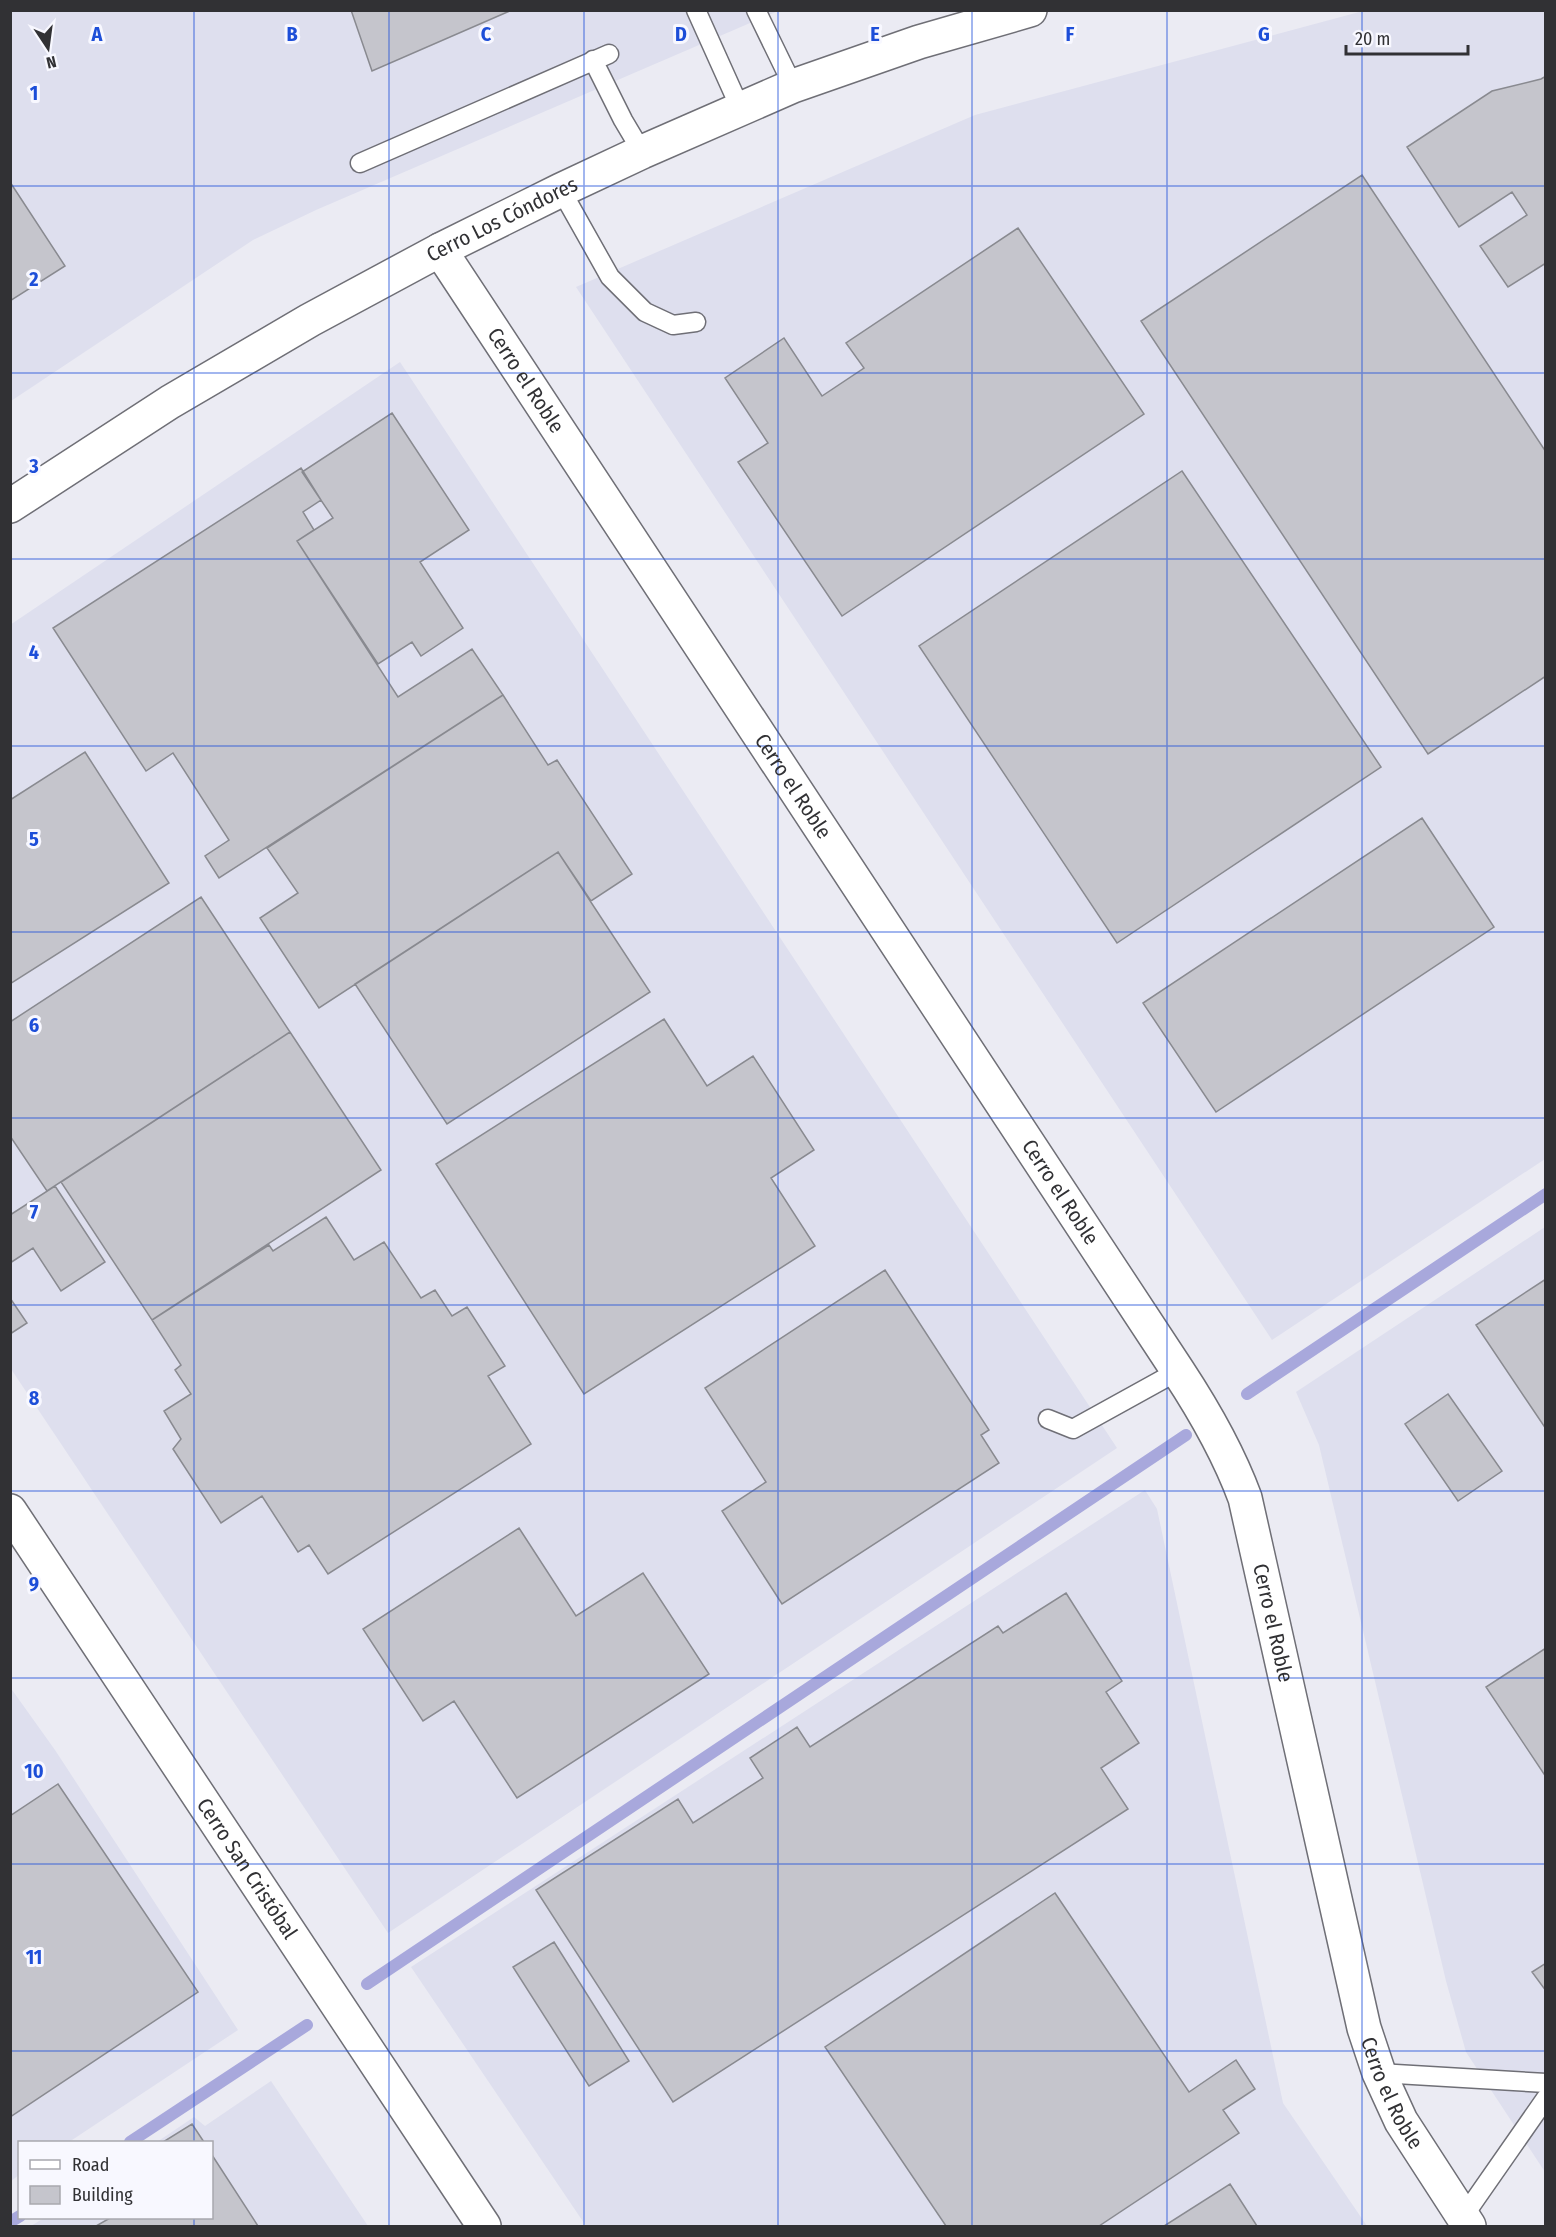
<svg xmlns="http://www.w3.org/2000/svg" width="1556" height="2237" font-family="'Fira Sans Condensed',sans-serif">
	<rect width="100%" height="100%" fill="#ebebf3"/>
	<path fill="#dedfee" d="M 11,11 L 778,11 L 316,210 L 253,240 L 11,401 Z
		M 1363,11 L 1545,11 L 1545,1159 L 1272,1340 L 576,287 L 975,115 Z
		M 400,362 L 1117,1448 L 388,1933 L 11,1369 L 10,625 Z
		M 1545,1227 L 1545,2172 L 1466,2052 L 1446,1981 L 1319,1445 L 1296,1392 Z
		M 1145,1490 L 1157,1509 L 1283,2103 L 1367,2226 L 586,2226 L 411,1967 Z
		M 10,1687 L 55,1750 L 238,2030 L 69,2142 L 20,2142 L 19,2175 L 11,2181 Z
		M 271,2081 L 368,2226 L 31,2226 L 44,2218 L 212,2218 L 212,2142 L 157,2142 L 194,2117 L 205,2126 Z"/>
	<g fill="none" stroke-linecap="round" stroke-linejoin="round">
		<path stroke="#a8a8dc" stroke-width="12" d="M 1247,1394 L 1546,1194
			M 367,1984 L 1186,1435
			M 130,2142 L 307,2025
			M 10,2222 L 20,2216"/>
	</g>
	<path fill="#c5c5cc" stroke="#898a90" stroke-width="1.5" d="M 351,10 L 512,10 L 372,71 Z
		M 1546,76 L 1546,263 L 1508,287 L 1480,246 L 1527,215 L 1512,192 L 1459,227 L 1407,147 L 1492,91 L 1541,79 Z
		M 1362,175 L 1546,452 L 1546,676 L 1428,754 L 1141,321 Z
		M 10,182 L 65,266 L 10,301 Z
		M 1018,228 L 1144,414 L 842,616 L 738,462 L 768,443 L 725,378 L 784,338 L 822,396 L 864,368 L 846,343 Z
		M 392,413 L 469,530 L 420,562 L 463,628 L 421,656 L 412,642 L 378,664 L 297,541 L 333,518 L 302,472 Z
		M 301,468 L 321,500 L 303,512 L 314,530 L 297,541 L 398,697 L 472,649 L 503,695 L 219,878 L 205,856 L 229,840 L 173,753 L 146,771 L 53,628 Z
		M 1182,471 L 1381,767 L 1117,943 L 919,646 Z
		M 503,695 L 548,765 L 557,760 L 632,874 L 591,901 L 558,852 L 319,1008 L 260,918 L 298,893 L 267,848 Z
		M 85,752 L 169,883 L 10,984 L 10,800 Z
		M 1422,818 L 1494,927 L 1216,1112 L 1143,1003 Z
		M 558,852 L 650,992 L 447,1124 L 355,984 Z
		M 201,897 L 290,1032 L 47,1191 L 10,1136 L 10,1022 Z
		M 664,1019 L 707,1086 L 753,1056 L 814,1150 L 771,1178 L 815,1246 L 584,1394 L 436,1164 Z
		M 290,1032 L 381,1170 L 152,1320 L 61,1182 Z
		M 55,1186 L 105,1262 L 61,1291 L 33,1248 L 10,1263 L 10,1215 Z
		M 326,1217 L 354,1260 L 384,1242 L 421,1298 L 435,1290 L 452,1316 L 467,1307 L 505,1366 L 488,1376 L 531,1444 L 328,1574 L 309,1545 L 298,1552 L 262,1496 L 221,1523 L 173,1449 L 181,1439 L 164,1411 L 191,1394 L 175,1370 L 181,1365 L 152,1320 L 269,1245 L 273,1251 Z
		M 885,1270 L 989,1430 L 981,1435 L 999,1463 L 782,1604 L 722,1511 L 766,1482 L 705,1388 Z
		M 1546,1279 L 1546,1429 L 1476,1325 Z
		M 10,1298 L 27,1323 L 10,1334 Z
		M 1448,1394 L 1502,1471 L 1458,1501 L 1405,1424 Z
		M 519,1528 L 576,1616 L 643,1573 L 709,1674 L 517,1798 L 454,1701 L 423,1721 L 363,1629 Z
		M 1066,1593 L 1122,1681 L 1106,1692 L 1139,1743 L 1101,1768 L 1128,1809 L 673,2102 L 536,1890 L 678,1799 L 693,1823 L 763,1778 L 750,1758 L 797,1727 L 810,1747 L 998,1626 L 1003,1633 Z
		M 1546,1648 L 1546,1777 L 1486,1687 Z
		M 58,1784 L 198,1992 L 10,2117 L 10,1816 Z
		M 1055,1893 L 1189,2092 L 1236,2060 L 1255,2089 L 1223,2110 L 1239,2133 L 1099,2226 L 946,2226 L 825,2047 Z
		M 554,1942 L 629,2061 L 589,2086 L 513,1967 Z
		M 1546,1963 L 1546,1991 L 1532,1972 Z
		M 192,2124 L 204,2142 L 163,2142 Z
		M 212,2155 L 258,2226 L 96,2226 L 110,2218 L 212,2218 Z
		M 1230,2184 L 1257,2226 L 1164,2226 Z"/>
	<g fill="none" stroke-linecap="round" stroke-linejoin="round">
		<g stroke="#6f6f76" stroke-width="21">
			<path id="lane" d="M 696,10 L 741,110
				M 756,10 L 793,86
				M 593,60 L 623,120 L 642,152
				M 360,163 L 609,54
				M 561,190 L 610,277 L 645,312 L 673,325 L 696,322
				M 1048,1419 L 1073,1429 L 1178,1371
				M 1379,2073 L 1546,2083
				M 1463,2217 L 1546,2098"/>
		</g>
		<g stroke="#6f6f76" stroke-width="36">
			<g id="street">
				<path id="s1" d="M 440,250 L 1178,1371 C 1205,1412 1228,1452 1245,1498 L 1364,2028 L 1379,2073 L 1401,2121 L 1469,2226"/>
				<path id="s2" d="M 10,506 L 170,402 L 310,320 L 440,250 L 561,190 L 642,152 L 793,86 L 919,42 L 1030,10"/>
				<path id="s3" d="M 10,1511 L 484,2226"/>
			</g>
		</g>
		<use href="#lane" stroke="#fff" stroke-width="18"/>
		<use href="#street" stroke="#fff" stroke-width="33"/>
	</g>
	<path fill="none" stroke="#1d4ed8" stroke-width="1.5" stroke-opacity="0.55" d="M 194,10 L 194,2142M 389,10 L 389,2226M 584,10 L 584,2226M 778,10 L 778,2226M 972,10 L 972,2226M 1167,10 L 1167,2226M 1362,10 L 1362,2226M 10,186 L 1546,186M 10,373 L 1546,373M 10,559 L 1546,559M 10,746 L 1546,746M 10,932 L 1546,932M 10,1118 L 1546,1118M 10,1305 L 1546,1305M 10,1491 L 1546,1491M 10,1678 L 1546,1678M 10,1864 L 1546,1864M 10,2051 L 1546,2051M 194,2218 L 194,2226"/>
	<g text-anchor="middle" stroke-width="6" stroke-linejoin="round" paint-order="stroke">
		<g font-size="21" fill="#313134" stroke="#f8f8ff">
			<text dy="7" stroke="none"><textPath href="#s2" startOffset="570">Cerro Los Cóndores</textPath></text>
			<text dy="7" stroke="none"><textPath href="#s1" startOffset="156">Cerro el Roble</textPath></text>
			<text dy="7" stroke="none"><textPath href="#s1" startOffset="642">Cerro el Roble</textPath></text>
			<text dy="7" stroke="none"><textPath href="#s1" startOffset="1128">Cerro el Roble</textPath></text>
			<text dy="7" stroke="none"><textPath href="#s1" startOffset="1614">Cerro el Roble</textPath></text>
			<text dy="7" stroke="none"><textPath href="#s3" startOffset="429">Cerro San Cristóbal</textPath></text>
			<text dy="7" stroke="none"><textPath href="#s1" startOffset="2100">Cerro el Roble</textPath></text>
		</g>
	</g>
	<g font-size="20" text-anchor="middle" font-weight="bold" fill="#1d4ed8" stroke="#f8f8ff" stroke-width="6" stroke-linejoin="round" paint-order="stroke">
		<text x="97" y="41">A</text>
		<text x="292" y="41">B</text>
		<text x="486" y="41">C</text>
		<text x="681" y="41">D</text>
		<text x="875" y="41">E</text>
		<text x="1070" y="41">F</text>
		<text x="1264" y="41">G</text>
		<text x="34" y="100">1</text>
		<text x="34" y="286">2</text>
		<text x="34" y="473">3</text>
		<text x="34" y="659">4</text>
		<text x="34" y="846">5</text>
		<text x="34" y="1032">6</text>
		<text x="34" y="1219">7</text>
		<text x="34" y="1405">8</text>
		<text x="34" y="1591">9</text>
		<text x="34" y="1778">10</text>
		<text x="34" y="1964">11</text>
	</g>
	<rect width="1556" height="2237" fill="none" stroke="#313134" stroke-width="24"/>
	<rect x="18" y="2141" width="195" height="78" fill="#f8f8ff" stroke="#a8a8ae" stroke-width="1.5"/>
	<rect x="30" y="2160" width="30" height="9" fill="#ffffff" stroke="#a8a8ae" stroke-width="1.5"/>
	<text x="72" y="2171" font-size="18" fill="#313134">Road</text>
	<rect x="30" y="2186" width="30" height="18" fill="#c5c5cc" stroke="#a8a8ae" stroke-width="1.5"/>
	<text x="72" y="2201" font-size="18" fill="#313134">Building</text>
	<g transform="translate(48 48) rotate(167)" stroke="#f8f8ff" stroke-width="4.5" paint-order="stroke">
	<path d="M0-4.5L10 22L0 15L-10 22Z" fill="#313134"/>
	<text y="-9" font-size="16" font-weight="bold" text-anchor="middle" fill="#313134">N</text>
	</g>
	<path d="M1346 45v9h122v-9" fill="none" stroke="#313134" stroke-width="3"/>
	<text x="1355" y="45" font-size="18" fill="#313134" stroke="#f8f8ff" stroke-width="4.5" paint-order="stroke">20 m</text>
</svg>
